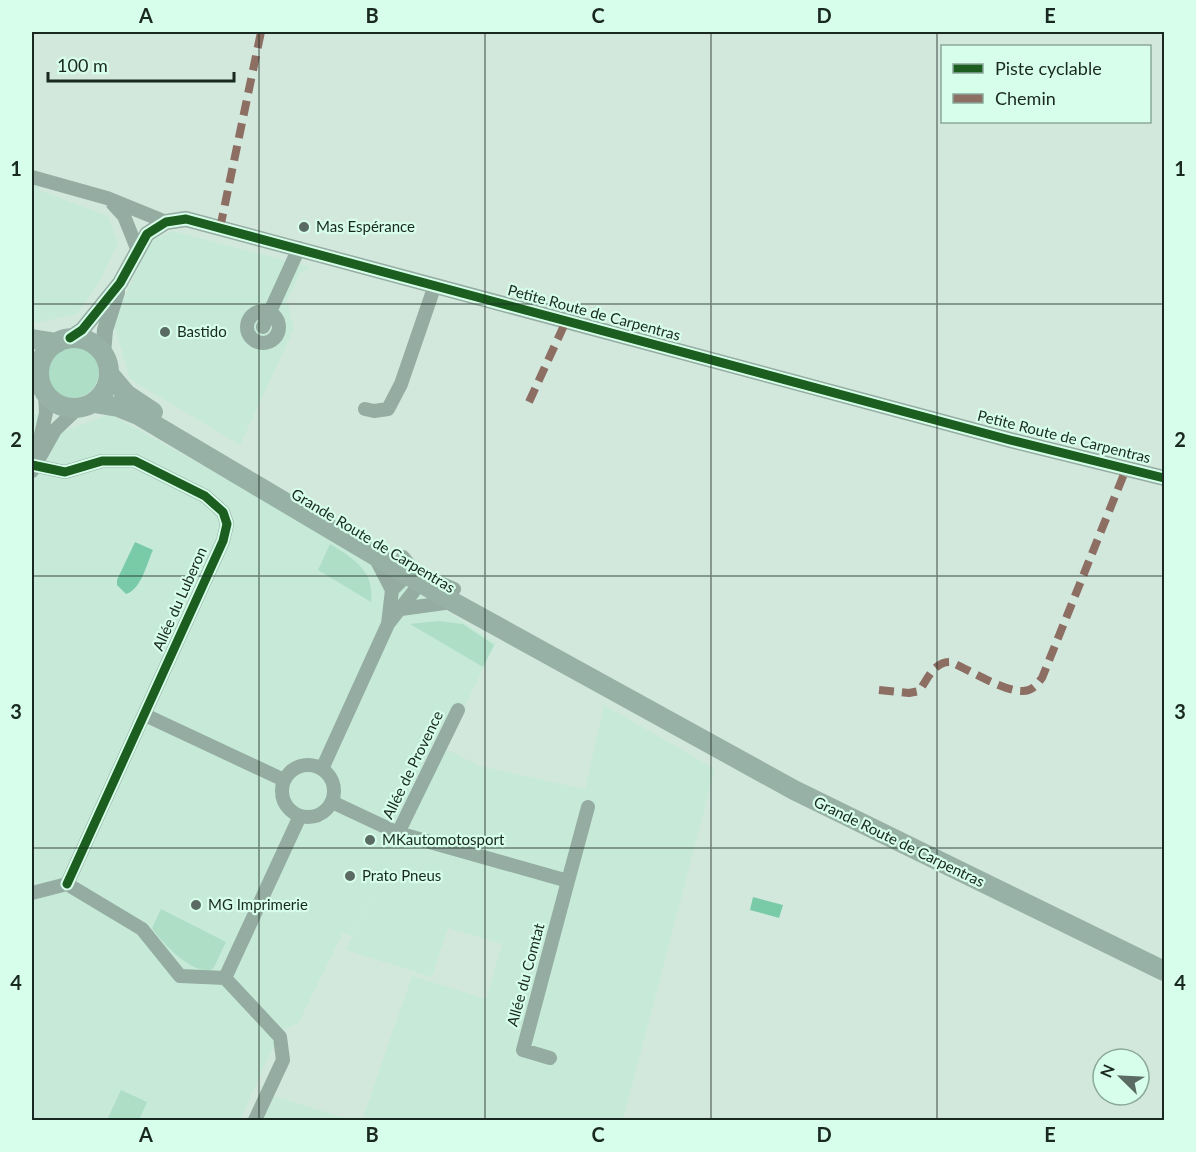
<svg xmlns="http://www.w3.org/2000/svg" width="1196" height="1152" font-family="Lato,sans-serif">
	<rect width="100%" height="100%" fill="#d3e8dd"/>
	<path fill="#c7ead8" d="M 32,184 L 40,186 L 39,190 L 108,216 L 118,243 L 99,282 L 77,314 L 32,324 Z
		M 173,231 L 311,267 L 300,273 L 287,301 L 294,329 L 240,445 L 130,379 L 113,321 L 151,241 Z
		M 32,398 L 35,414 L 65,431 L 110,414 L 328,535 L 496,643 L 395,848 L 446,749 L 480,766 L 585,789 L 604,705 L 715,769 L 623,1120 L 362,1120 L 412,976 L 486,999 L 502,944 L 448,928 L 432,977 L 346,950 L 395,848 L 352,936 L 343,933 L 299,1022 L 284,1030 L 268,1058 L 240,1120 L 32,1120 Z
		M 274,1096 L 352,1120 L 262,1120 Z"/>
	<path fill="#aedec6" d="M47 372a26 26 0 1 1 52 0a26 26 0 1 1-52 0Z
		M 330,544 C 354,559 375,571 371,602 L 318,570 Z
		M 438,621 L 463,624 L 494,645 L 483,667 L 410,624 Z
		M 161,909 L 226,942 L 213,969 C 194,977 162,943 152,928 Z
		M 121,1090 L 147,1102 L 139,1120 L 107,1120 Z"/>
	<path fill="#79cba8" d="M 135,542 L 153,550 C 147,563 141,590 126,594 L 117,585 L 117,580 Z
		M 753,897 L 783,905 L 779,918 L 750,910 Z"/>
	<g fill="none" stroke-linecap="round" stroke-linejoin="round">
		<path stroke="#94aca1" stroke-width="14" d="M 32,177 L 107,198 L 166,222
			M 113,204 L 124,216 L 138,251
			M247 327a16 16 0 1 1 32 0a16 16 0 1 1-32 0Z
			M 263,327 L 299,248
			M 365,409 L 374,411 L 388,409 L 401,384 L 435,285
			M 37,452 L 46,413 L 45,393
			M 32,465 L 65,472 L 102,461 L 135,461 L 205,496 L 223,512 L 227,524 L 223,541 L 67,884
			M 32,471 L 55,430 L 77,409
			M 375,557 L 392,590
			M 401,609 L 452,602
			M 388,624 L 392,590 L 411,571 L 454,589
			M 145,715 L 284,780
			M282 791a26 26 0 1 1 52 0a26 26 0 1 1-52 0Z
			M 322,769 L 388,624 L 418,586 L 418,576 L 403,557
			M 332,802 L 398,833 L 458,710
			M 398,833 L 568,881 L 523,1050 L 550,1058
			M 568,881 L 588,807
			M 32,893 L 67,884 L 142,929 L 180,976 L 225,978
			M 225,978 L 300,816
			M 225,978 L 280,1037 L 283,1060 L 255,1120"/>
		<path stroke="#94aca1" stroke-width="16" d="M 70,338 L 82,330 L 120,283 L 147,234 L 166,222 L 186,219 L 1010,440 L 1164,478
			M 103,353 L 105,330 L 117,292"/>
		<path stroke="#97b1a6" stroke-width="20" d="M39 373a35 35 0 1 1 70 0a35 35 0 1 1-70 0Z
			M 32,339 L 57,343
			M 110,375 L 126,394 L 153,412
			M 94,403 L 118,407 L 138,415 L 453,602 L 794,790 L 1164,971"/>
		<path stroke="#8d6e63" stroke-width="8" stroke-dasharray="15 8" stroke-linecap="butt" d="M 220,228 L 261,32
			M 529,402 L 566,321
			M 879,690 L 909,693 L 919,691 C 928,679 934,661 951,662 C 969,670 1005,692 1023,691 C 1033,691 1037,684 1042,678 L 1126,469"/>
		<g stroke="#d7feea" stroke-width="13">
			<path id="cycleway" d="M 70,338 L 82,330 L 120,283 L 147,234 L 166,222 L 186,219 L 1010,440 L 1164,478
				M 32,465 L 65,472 L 102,461 L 135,461 L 205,496 L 223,512 L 227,524 L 223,541 L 67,884"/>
		</g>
		<use href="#cycleway" stroke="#1b5e20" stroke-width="9"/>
	</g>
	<path fill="none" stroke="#192821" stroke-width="1.5" stroke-opacity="0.55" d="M 259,32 L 259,1120M 485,32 L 485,1120M 711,32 L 711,1120M 937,32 L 937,1120M 32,304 L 1164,304M 32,576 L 1164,576M 32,848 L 1164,848"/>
	<g fill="#5a6b63" stroke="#d7feea" stroke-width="2">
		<circle cx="304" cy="227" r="6"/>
		<circle cx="165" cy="332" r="6"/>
		<circle cx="370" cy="840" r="6"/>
		<circle cx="350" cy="876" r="6"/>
		<circle cx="196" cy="905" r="6"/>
	</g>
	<g text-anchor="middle" stroke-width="4.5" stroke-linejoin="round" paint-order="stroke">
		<g font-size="15" fill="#192821" stroke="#d7feea" text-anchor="start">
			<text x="316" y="232">Mas Espérance</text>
			<text x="177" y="337">Bastido</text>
			<text x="382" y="845">MKautomotosport</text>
			<text x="362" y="881">Prato Pneus</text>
			<text x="208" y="910">MG Imprimerie</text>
		</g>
		<g font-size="15" fill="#192821" stroke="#d7feea">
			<text transform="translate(594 313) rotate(15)" y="5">Petite Route de Carpentras</text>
			<text transform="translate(1064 437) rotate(14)" y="5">Petite Route de Carpentras</text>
			<text transform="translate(373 541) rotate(31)" y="5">Grande Route de Carpentras</text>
			<text transform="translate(180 599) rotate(-66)" y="5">Allée du Luberon</text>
			<text transform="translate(413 765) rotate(-64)" y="5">Allée de Provence</text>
			<text transform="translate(899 842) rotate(26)" y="5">Grande Route de Carpentras</text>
			<text transform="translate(526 975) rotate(-75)" y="5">Allée du Comtat</text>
		</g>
	</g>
	<rect width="1196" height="1152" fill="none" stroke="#d7feea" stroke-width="66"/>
	<rect x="941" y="45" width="210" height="78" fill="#d7feea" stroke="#8ba89a" stroke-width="1.5"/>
	<rect x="953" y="64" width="30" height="9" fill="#1b5e20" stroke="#8ba89a" stroke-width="1.5"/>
	<text x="995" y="75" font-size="18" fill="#192821">Piste cyclable</text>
	<rect x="953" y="94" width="30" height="9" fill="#8d6e63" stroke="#8ba89a" stroke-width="1.5"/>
	<text x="995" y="105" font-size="18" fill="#192821">Chemin</text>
	<g transform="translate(1121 1077) rotate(294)"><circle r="28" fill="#d7feea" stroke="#8ba89a" stroke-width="1.5"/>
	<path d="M0-4.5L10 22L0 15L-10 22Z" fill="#5a6b63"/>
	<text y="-9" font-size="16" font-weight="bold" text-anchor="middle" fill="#192821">N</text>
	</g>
	<path d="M48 72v9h186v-9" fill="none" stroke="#192821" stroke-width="3"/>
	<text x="57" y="72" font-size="18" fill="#192821" stroke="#d7feea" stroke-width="4.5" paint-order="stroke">100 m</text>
	<rect x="33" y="33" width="1130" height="1086" fill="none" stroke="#192821" stroke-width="2"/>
	<g font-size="20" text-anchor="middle" font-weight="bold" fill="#192821">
		<text x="146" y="23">A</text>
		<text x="372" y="23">B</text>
		<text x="598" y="23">C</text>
		<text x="824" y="23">D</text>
		<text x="1050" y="23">E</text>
		<text x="16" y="176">1</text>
		<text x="1180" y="176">1</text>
		<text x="16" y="447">2</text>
		<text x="1180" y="447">2</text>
		<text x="16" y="719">3</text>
		<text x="1180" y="719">3</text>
		<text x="16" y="990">4</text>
		<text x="1180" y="990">4</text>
		<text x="146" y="1142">A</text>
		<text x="372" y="1142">B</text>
		<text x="598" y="1142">C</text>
		<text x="824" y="1142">D</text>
		<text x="1050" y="1142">E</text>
	</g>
</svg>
